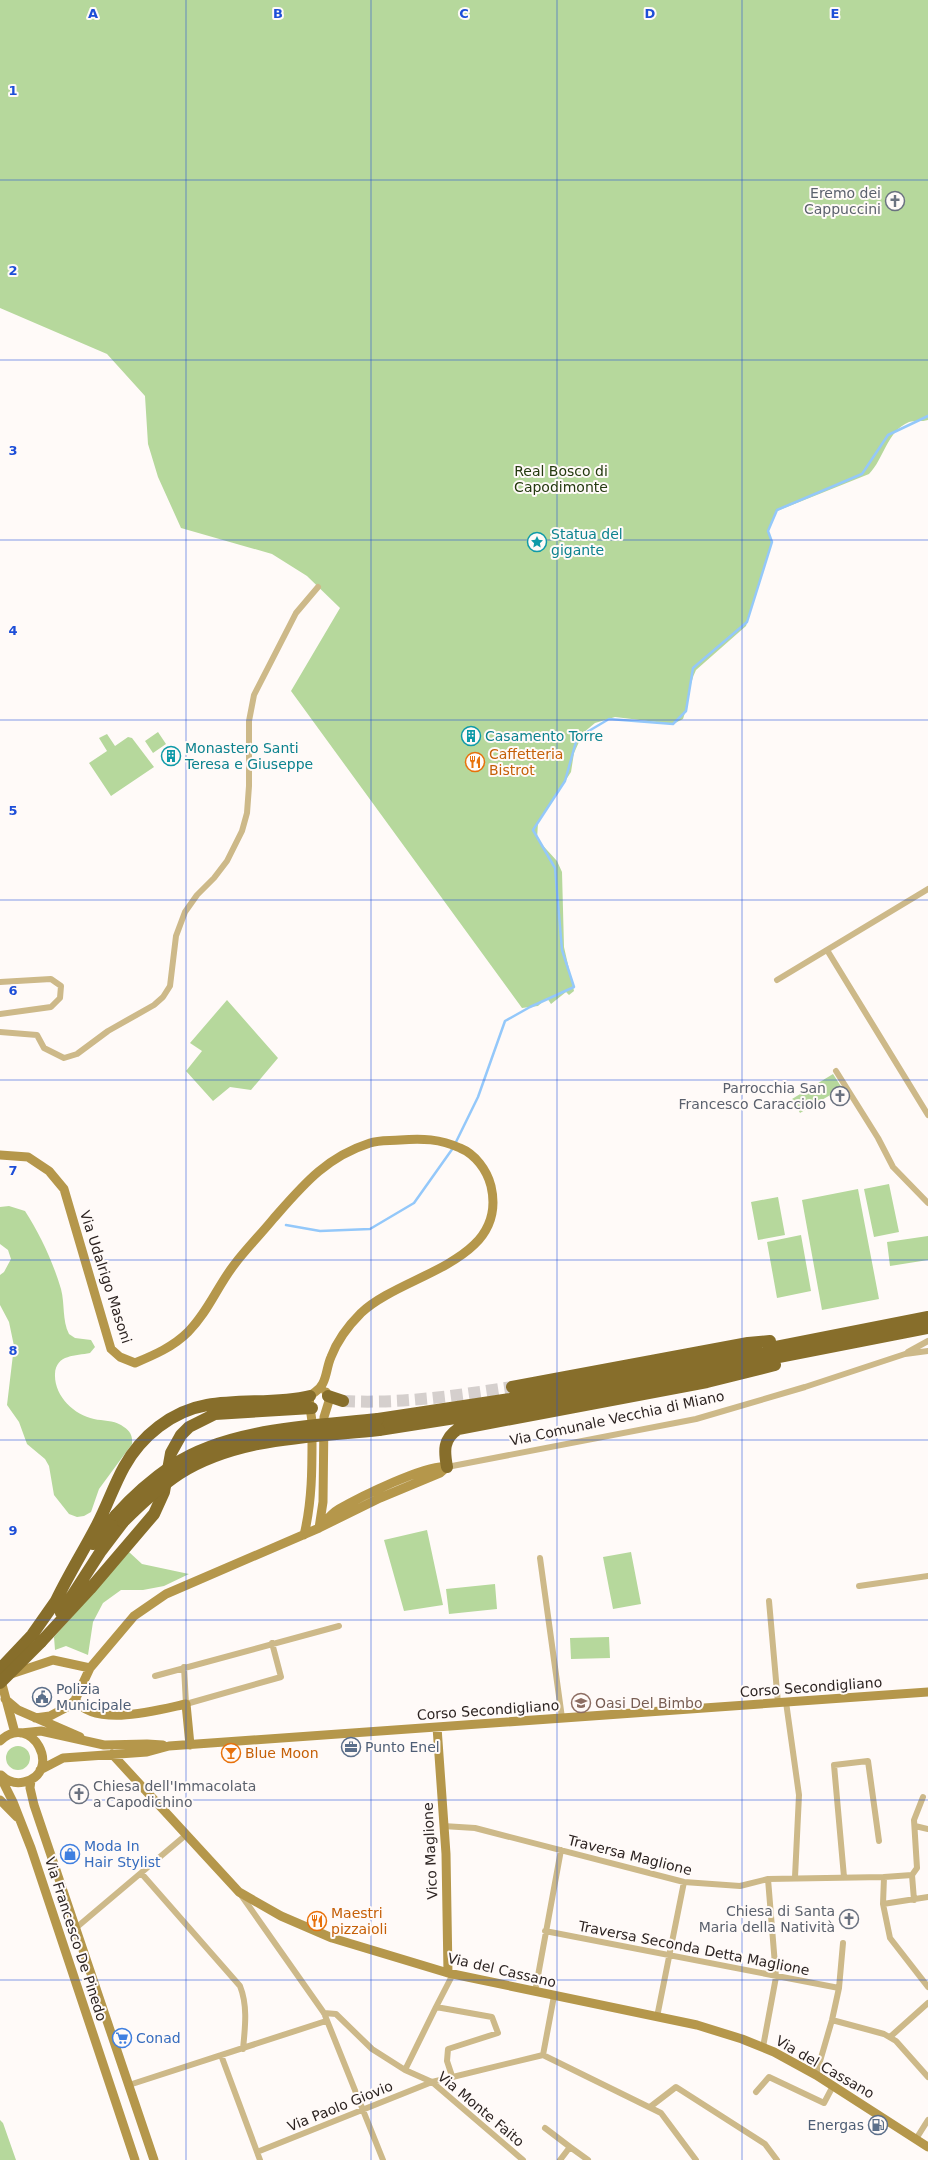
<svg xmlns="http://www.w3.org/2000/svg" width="928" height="2160" font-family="'DejaVu Sans',sans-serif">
	<rect width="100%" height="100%" fill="#fffaf8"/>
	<path fill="#b6d89c" d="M 0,0 L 928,0 L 928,420 C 922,422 915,420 909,422 C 887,431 884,459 869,474 L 777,511 L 768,531 L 772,542 L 746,626 L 696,670 C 688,686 689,703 683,719 L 673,724 L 615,717 L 595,723 L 583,733 L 574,753 L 571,772 L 538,823 L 537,839 L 557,861 L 562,872 L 564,947 L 574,991 L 569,995 L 566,992 L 551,1004 L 547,998 L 538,1006 L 522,1008 L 291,691 L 340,608 L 307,576 L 272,554 L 181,528 L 158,477 L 148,444 L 145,396 L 107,354 L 0,308 Z
		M 158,732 L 166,744 L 153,753 L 145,741 Z
		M 107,734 L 115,746 L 128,737 L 132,738 L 154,767 L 111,796 L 89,763 L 107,751 L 99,738 Z
		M 227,1000 L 278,1058 L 251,1090 L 230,1087 L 213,1101 L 186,1071 L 202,1051 L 190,1043 Z
		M 833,1074 L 842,1088 L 800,1113 L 792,1099 Z
		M 889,1184 L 899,1232 L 874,1237 L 864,1189 Z
		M 858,1189 L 879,1299 L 822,1310 L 802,1200 Z
		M 778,1197 L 785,1235 L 758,1240 L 751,1202 Z
		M 9,1206 L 25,1211 C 40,1234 53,1262 61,1289 C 65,1304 62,1320 69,1334 L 75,1338 L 91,1340 L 95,1347 L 90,1353 C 76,1356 56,1354 55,1374 C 54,1396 74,1415 94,1419 C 103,1421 113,1420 121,1425 C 129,1430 133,1434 132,1444 L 99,1489 L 91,1512 L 84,1516 L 77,1517 L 69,1514 L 54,1495 L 49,1466 L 45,1459 L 27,1444 L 19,1422 L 7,1405 L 14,1346 L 9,1322 L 0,1305 L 0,1275 L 4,1272 L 11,1259 L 8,1250 L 0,1244 L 0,1207 Z
		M 801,1235 L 811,1291 L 777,1298 L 767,1242 Z
		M 928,1236 L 928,1260 L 890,1266 L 887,1242 Z
		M 427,1530 L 443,1605 L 404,1611 L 384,1540 Z
		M 129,1552 L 142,1564 L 189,1574 L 164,1586 L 143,1590 L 121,1590 L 103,1603 L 93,1622 L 88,1655 L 66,1646 L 55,1650 L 54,1637 Z
		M 631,1552 L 641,1604 L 613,1609 L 603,1557 Z
		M 495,1584 L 497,1609 L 449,1614 L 446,1589 Z
		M 609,1637 L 610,1658 L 571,1659 L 570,1638 Z
		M6 1758a12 12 0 1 1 24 0a12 12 0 1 1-24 0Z
		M 0,2120 L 3,2123 L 16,2160 L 0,2160 Z"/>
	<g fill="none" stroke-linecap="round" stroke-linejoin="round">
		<path stroke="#94c8fa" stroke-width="2.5" d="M 455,1144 L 478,1097 L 505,1021 L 530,1007 L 574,987 L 562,950 L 555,868 L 533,830 L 565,781 L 577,738 L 609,719 L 673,724 L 686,711 L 693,668 L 747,622 L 772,542 L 768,531 L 777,510 L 862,474 L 888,435 L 928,416
			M 286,1225 L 320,1231 L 370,1229 L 414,1203 L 453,1148"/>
		<path stroke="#d5cfcd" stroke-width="12" stroke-dasharray="12 6" stroke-linecap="butt" d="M 343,1401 C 400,1404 455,1396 512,1387"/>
		<path stroke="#cdb989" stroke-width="6" d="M 827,950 L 928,1115
			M 777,980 L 928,889
			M 0,982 L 51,979 L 61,986 L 60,998 L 51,1007 L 0,1014
			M 0,1032 L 37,1035 L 44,1048 L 64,1058 L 77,1054 L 108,1031 L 154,1005 L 163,997 L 170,986 L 176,936 L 185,912 L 197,895 L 214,878 L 227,861 L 242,831 L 247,813 L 249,786 L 249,721 L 254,695 L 296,613 L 318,587
			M 836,1071 L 878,1138 L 893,1167 L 928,1203
			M 908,1352 L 928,1341
			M 447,1467 L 696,1419 L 805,1387 L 905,1354 L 928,1351
			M 540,1558 L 562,1718
			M 859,1586 L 928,1576
			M 769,1601 L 778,1703
			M 184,1667 L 186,1704 L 281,1677 L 272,1643
			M 155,1676 L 339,1626
			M 786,1702 L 799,1795 L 795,1877
			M 443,1826 L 475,1828 L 684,1882 L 740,1886 L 768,1879 L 884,1877
			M 915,1826 L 928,1829
			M 141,1873 L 240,1986 C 248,2006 245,2028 243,2049
			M 912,1875 L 917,1868 L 914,1820 L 923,1797
			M 844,1877 L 834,1765 L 868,1761 L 879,1841
			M 241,1895 L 324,2013 L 383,2160
			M 914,1900 L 912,1875 L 884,1877 L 883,1904 L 928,1897
			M 883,1904 L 890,1938 L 928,1987
			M 77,1927 L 187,1834
			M 545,1931 L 839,1988
			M 535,1992 L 561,1850
			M 324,2013 L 336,2014 L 372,2049 L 405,2070 L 432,2082 L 523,2160
			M 657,2017 L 684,1882
			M 832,2020 L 884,2034 L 896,2041 L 928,2077
			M 890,2037 L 928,2003
			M 763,2047 L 776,1977 L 768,1879
			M 221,2055 L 260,2160
			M 543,2055 L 661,2113 L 696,2160
			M 543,2055 L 554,1996
			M 405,2070 L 436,2007
			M 816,2075 L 832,2020 L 839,1988 L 843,1943
			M 452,2076 L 447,2061 L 448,2049 L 498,2033 L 492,2017 L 436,2007 L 453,1974
			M 129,2085 L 326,2021
			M 756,2092 L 769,2077 L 824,2103 L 833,2086
			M 650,2107 L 676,2087 L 765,2144 L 777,2160
			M 545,2128 L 570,2147
			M 916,2139 L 928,2120
			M 257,2152 L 432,2082 L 543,2055
			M 560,2160 L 570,2147 L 588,2160"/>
		<path stroke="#b5974b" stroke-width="9" d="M 0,1155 L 28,1157 L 49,1171 L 64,1189 L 111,1349 L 120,1357 L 135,1363 C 154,1355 173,1347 188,1332 C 208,1312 217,1287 234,1265 C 246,1249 261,1234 274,1218 C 303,1185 326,1157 370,1143 C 379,1140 390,1141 400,1140 C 422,1138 440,1139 460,1148 C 475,1154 487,1170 491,1186 C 509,1263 403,1273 361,1313 C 349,1325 337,1341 331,1357 C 327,1366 327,1375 323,1383 C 320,1390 315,1391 310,1396 C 308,1404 312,1415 312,1424 C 312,1461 313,1498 304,1535
			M 321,1526 C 327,1519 332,1513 339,1509 C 358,1498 428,1463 447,1467
			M 319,1528 L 323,1502 L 324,1417 L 329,1401 L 326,1392
			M 11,1674 L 53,1660 L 90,1668
			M 0,1677 L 15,1733
			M 5,1699 L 18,1710 L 80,1737
			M 75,1700 C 96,1728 158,1710 186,1704 L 190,1745
			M 35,1718 L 50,1716 L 69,1706 L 75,1700 L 90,1668 L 134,1616 L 166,1594 L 319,1528 L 380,1498 L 440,1473 L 447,1467
			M 437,1727 L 446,1854 L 448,1973
			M 21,1733 L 41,1731 L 104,1745 L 147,1744 L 163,1745
			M 0,1741 C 32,1710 64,1773 24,1782 C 15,1784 7,1781 1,1775
			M 112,1754 L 239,1892 L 281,1916 L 332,1938 L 448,1973 L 697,2025 L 742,2039 L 774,2052 L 816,2075 L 928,2147
			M 40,1770 L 63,1758 L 147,1752 L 169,1746 L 928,1692
			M 0,1776 L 13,1802 L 31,1848 L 135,2160
			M 31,1780 L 30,1788 L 34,1805 L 154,2160
			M 0,1800 L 17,1817"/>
		<path stroke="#876e2b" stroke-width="12" d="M 512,1387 L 748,1343 L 770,1341
			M 328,1396 L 343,1401
			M 378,1419 L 510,1399 L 928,1317
			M 379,1430 L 513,1409 L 928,1328
			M 447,1467 C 444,1451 443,1439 458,1429 L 707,1382 L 775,1365
			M 93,1544 L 116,1515
			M 54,1605 C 67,1577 83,1552 97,1525 C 107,1506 114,1485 124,1467 C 141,1436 172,1411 207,1405 C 241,1399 277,1404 310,1396
			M 61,1613 L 101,1551 L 123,1522
			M 41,1642 L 90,1589 L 154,1514 L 164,1492 L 171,1453 L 181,1435 L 189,1427 L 215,1414 L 312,1408
			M 0,1669 L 32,1635 L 58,1598"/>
		<path stroke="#876e2b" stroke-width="12" d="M 116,1515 C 133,1496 151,1480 173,1465 C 229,1428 313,1426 378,1419
			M 123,1522 C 141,1504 158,1488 179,1474 C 237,1437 313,1437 379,1430
			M 0,1683 L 41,1642"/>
	</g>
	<path fill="none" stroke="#1d4ed8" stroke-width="1" stroke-opacity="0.55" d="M 186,0 L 186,2160M 371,0 L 371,2160M 557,0 L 557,2160M 742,0 L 742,2160M 0,180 L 928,180M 0,360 L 928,360M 0,540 L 928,540M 0,720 L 928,720M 0,900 L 928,900M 0,1080 L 928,1080M 0,1260 L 928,1260M 0,1440 L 928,1440M 0,1620 L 928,1620M 0,1800 L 928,1800M 0,1980 L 928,1980"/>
	<defs>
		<g id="church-ring" transform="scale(1)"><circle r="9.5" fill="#fffaf8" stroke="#6b7280" stroke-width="1.5"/><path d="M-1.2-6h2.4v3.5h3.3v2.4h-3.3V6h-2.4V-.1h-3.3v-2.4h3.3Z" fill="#6b7280"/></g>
		<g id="sight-ring" transform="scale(1)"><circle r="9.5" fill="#fffaf8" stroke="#0f9aa8" stroke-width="1.5"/><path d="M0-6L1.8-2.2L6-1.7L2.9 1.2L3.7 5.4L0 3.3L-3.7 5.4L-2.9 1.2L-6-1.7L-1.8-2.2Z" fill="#0f9aa8"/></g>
		<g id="building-ring" transform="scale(1)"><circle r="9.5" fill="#fffaf8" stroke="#0f9aa8" stroke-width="1.5"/><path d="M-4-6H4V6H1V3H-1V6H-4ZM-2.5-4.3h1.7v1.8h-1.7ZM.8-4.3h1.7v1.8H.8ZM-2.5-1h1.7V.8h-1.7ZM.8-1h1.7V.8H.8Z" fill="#0f9aa8"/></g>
		<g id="restaurant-ring" transform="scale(1)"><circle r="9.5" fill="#fffaf8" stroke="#e8710a" stroke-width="1.5"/><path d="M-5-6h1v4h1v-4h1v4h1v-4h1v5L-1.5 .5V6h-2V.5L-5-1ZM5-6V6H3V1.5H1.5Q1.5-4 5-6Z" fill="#e8710a"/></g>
		<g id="civic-ring" transform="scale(1)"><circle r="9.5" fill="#fffaf8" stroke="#5c6f8a" stroke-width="1.5"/><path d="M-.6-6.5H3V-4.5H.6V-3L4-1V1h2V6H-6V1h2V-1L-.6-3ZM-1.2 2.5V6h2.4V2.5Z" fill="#5c6f8a"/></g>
		<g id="school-ring" transform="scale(1)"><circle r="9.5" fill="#fffaf8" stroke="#8d6e63" stroke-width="1.5"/><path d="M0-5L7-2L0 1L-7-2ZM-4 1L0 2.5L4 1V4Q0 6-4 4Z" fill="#8d6e63"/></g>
		<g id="office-ring" transform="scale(1)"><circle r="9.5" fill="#fffaf8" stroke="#5c6f8a" stroke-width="1.5"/><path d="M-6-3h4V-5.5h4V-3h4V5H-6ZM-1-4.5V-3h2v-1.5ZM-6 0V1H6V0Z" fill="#5c6f8a"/></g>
		<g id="bar-ring" transform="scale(1)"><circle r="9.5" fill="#fffaf8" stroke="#e8710a" stroke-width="1.5"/><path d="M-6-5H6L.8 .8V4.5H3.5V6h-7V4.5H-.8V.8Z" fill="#e8710a"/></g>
		<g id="shop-ring" transform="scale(1)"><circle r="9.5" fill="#fffaf8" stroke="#3f7fe0" stroke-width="1.5"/><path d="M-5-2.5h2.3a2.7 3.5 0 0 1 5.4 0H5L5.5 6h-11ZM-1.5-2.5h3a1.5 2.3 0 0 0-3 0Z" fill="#3f7fe0"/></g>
		<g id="supermarket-ring" transform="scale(1)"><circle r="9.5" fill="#fffaf8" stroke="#3f7fe0" stroke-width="1.5"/><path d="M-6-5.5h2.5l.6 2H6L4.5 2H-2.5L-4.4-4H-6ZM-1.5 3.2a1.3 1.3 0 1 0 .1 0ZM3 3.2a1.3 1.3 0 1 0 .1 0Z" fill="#3f7fe0"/></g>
		<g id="fuel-ring" transform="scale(1)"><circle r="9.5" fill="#fffaf8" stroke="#5c6f8a" stroke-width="1.5"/><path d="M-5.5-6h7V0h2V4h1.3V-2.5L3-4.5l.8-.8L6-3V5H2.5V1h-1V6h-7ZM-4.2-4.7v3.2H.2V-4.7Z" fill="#5c6f8a"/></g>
	</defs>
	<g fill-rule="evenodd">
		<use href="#church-ring" x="895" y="201"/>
		<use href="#sight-ring" x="537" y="542"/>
		<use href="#building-ring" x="471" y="736"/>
		<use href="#building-ring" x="171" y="756"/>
		<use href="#restaurant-ring" x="475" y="762"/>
		<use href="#church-ring" x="840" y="1096"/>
		<use href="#civic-ring" x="42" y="1697"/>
		<use href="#school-ring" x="581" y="1703"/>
		<use href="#office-ring" x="351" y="1747"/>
		<use href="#bar-ring" x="231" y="1753"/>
		<use href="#church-ring" x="79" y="1794"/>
		<use href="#shop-ring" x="70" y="1854"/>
		<use href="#church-ring" x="849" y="1919"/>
		<use href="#restaurant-ring" x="317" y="1921"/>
		<use href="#supermarket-ring" x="122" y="2038"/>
		<use href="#fuel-ring" x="878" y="2125"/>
	</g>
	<g text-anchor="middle" stroke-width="4" stroke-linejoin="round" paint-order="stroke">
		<g font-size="14" fill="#5b616d" stroke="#fffaf8" text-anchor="end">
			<text x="881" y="198">Eremo dei<tspan x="881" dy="16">Cappuccini</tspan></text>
			<text x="826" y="1093">Parrocchia San<tspan x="826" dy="16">Francesco Caracciolo</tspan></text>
			<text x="93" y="1791" text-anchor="start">Chiesa dell'Immacolata<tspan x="93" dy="16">a Capodichino</tspan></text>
			<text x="835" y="1916">Chiesa di Santa<tspan x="835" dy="16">Maria della Natività</tspan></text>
		</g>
		<g font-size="14" fill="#243a0f" stroke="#fffaf8">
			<text x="561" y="476">Real Bosco di<tspan x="561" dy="16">Capodimonte</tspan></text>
		</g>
		<g font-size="14" fill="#0d838f" stroke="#fffaf8" text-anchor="start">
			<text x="551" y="539">Statua del<tspan x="551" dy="16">gigante</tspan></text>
			<text x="485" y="741">Casamento Torre</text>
			<text x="185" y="753">Monastero Santi<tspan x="185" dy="16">Teresa e Giuseppe</tspan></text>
		</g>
		<g font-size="14" fill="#c56008" stroke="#fffaf8" text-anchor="start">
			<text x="489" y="759">Caffetteria<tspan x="489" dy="16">Bistrot</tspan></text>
			<text x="245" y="1758">Blue Moon</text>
			<text x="331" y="1918">Maestri<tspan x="331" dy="16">pizzaioli</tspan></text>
		</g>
		<g font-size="14" fill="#2d2422" stroke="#fffaf8">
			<text transform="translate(106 1277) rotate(72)" y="5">Via Udalrigo Masoni</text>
			<text transform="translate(617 1418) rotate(-12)" y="5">Via Comunale Vecchia di Miano</text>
			<text transform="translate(811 1687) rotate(-4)" y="5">Corso Secondigliano</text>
			<text transform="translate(488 1710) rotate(-4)" y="5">Corso Secondigliano</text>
			<text transform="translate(430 1851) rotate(-93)" y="5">Vico Maglione</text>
			<text transform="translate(630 1855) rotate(14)" y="5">Traversa Maglione</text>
			<text transform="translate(76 1939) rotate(72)" y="5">Via Francesco De Pinedo</text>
			<text transform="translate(694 1948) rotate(11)" y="5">Traversa Seconda Detta Maglione</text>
			<text transform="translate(502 1970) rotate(13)" y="5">Via del Cassano</text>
			<text transform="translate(825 2067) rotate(30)" y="5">Via del Cassano</text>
			<text transform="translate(340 2106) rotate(-22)" y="5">Via Paolo Giovio</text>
			<text transform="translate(481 2109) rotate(40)" y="5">Via Monte Faito</text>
		</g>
		<g font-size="14" fill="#4e5e75" stroke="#fffaf8" text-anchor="start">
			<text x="56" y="1694">Polizia<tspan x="56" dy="16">Municipale</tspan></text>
			<text x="365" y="1752">Punto Enel</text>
			<text x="864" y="2130" text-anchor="end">Energas</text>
		</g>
		<g font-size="14" fill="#785e54" stroke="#fffaf8" text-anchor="start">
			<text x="595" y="1708">Oasi Del Bimbo</text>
		</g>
		<g font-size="14" fill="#366cbe" stroke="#fffaf8" text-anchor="start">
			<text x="84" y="1851">Moda In<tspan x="84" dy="16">Hair Stylist</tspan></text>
			<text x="136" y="2043">Conad</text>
		</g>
	</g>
	<g font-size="13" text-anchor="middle" font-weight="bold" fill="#1d4ed8" stroke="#fffaf8" stroke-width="4" stroke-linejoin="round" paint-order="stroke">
		<text x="93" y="18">A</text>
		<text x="278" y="18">B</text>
		<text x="464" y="18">C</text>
		<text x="650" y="18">D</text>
		<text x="835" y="18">E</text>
		<text x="13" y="95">1</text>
		<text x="13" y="275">2</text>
		<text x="13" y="455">3</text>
		<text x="13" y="635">4</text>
		<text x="13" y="815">5</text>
		<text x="13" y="995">6</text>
		<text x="13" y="1175">7</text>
		<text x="13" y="1355">8</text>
		<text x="13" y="1535">9</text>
	</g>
</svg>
